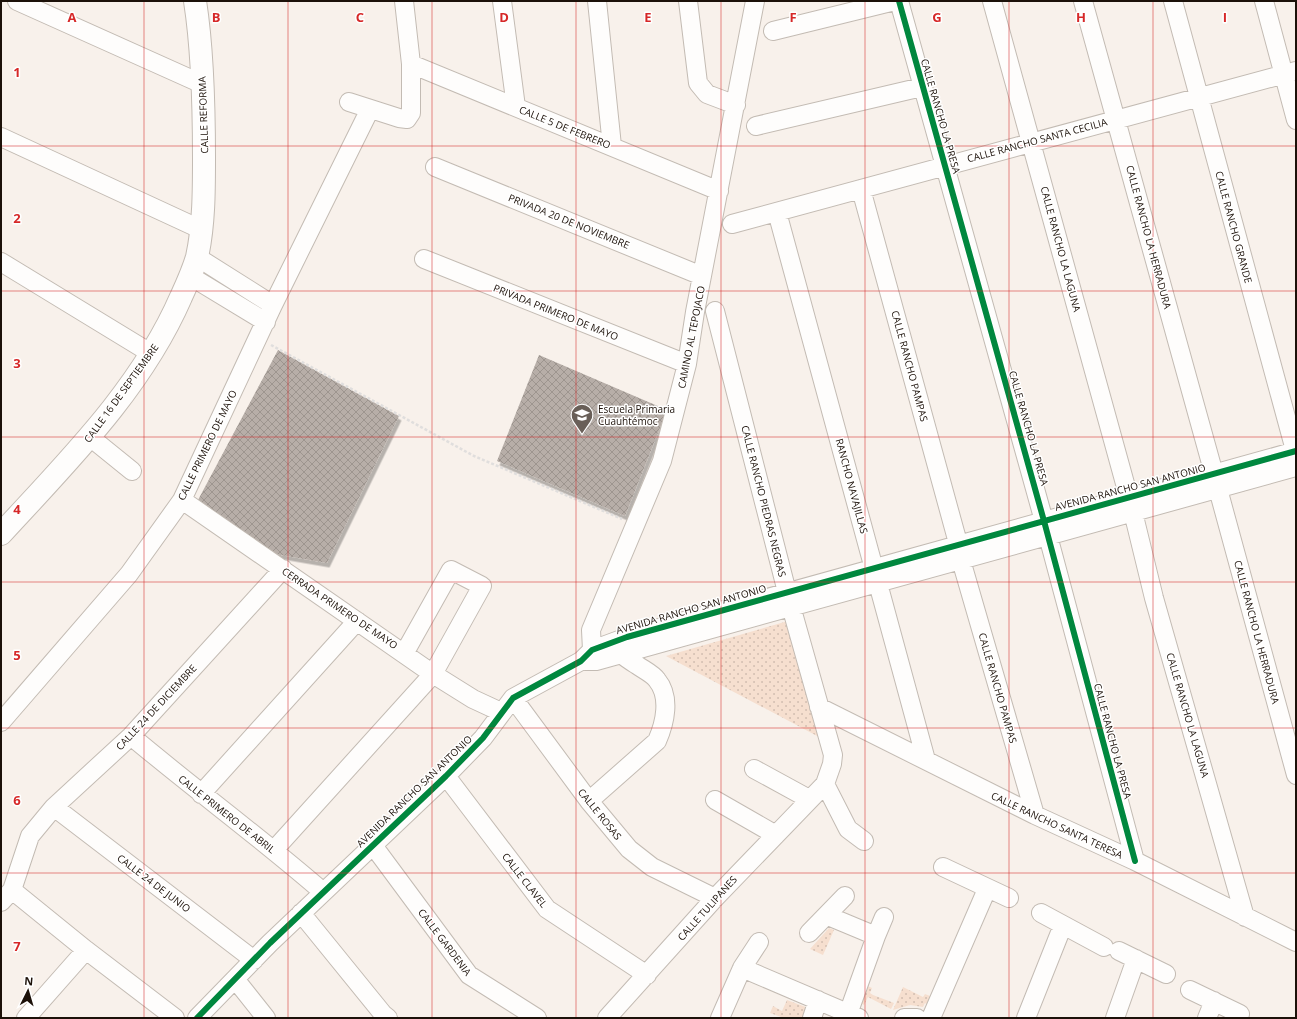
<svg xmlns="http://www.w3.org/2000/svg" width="1297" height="1019" font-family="'Open Sans',sans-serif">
	<defs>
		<pattern id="park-dots" width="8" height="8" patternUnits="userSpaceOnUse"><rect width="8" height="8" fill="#f6dfcf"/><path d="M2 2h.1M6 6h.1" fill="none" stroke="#d2beb0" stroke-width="1.8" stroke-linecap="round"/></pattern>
		<pattern id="building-cross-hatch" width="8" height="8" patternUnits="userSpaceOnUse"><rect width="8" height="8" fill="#b7aea8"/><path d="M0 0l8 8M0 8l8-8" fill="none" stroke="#9d958f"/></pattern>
		<filter id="shadow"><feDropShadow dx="2.5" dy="4.5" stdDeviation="0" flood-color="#0004"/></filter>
	</defs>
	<rect width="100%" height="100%" fill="#f8f1eb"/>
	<path fill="url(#park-dots)" d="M 788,621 L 819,737 L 666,656 Z
		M 829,928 L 834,930 L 823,955 L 810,949 Z
		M 863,984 L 872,988 L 870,993 L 873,995 L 894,1003 L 891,1009 L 868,997 L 864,1005 L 859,1002 Z
		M 903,987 L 923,997 L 925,994 L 935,998 L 930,1007 L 925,1003 L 923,1007 L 910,1005 L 893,1010 Z
		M 787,1000 L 811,1009 L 808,1018 L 784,1018 L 770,1013 L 773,1006 L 782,1011 Z"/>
	<path fill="url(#building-cross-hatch)" filter="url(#shadow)" d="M 278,350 L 399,416 L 327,563 L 275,554 L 198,500 Z
		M 539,355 L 667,410 L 625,516 L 497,461 Z"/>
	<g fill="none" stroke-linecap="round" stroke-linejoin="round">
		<g stroke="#c3bbb3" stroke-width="20">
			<path id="minor" d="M 17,1 L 202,84
				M 502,1 L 516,107
				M 597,1 L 612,146
				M 688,1 L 698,83 L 707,94 L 736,105
				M 899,1 L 1044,521 L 1135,861
				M 992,1 L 1129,498
				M 1083,1 L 1214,474
				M 1173,1 L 1296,454
				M 1264,1 L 1296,120
				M 773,31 L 895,1
				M 411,64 L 719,191
				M 349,102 L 399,118 L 407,119 L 411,113 L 411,64 L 404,1
				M 756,126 L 922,87
				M 1,137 L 200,229
				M 435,167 L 702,276
				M 861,189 L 958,543
				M 777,212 L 926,760
				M 732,224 L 1296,71
				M 197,257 L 273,305
				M 424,259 L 687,364
				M 1,262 L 152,354
				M 190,276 L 266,322
				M 90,437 L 132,471
				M 1218,489 L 1296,775
				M 182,500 L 433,674 L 473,699 L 501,712
				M 1133,512 L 1154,598 L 1245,917
				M 961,560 L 1035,815
				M 596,660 L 592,650 L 591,630 L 662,461 L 687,364 L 695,312 L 755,1
				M 585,661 L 596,661 L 1296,467
				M 513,698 L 589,801 L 629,849 L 652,867 L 715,898
				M 819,707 L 1035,815 L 1135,861 L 1296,942
				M 1,722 L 129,574 L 182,500 L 273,305 L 370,109
				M 131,736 C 194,789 261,838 323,892
				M 754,769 L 809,799
				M 446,776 L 547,909 L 647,975
				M 825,784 L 848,829 L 864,841
				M 201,794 L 357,621
				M 715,800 L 776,835
				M 589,801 L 657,741 C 665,723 671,697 657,680 C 653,674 644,670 637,665 C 629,660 622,656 617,648
				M 54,807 L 254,960
				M 372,844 L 469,975 L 537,1018
				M 274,850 L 433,674 L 482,586 L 451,570 L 405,652
				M 943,867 L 1009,898
				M 12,890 L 86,950 L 175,1018
				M 1,902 L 12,890 L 30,836 L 54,807 L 131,736 L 283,569
				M 301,913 L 383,1014 L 388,1018
				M 1041,913 L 1104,947
				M 828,916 L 876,936
				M 809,933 L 845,896
				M 759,942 L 742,968 L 859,1018
				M 1119,951 L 1166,974
				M 235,979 L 266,1018
				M 1190,990 L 1240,1014
				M 848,1014 L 876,936 L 884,917
				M 26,1018 L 86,950
				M 197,1018 L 270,943 L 446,776 L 483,738 L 513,698 L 581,661 L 592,650 L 627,637 L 1296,451
				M 607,1018 L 715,898 L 825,784 L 832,764 L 833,755 L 787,592 L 715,311
				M 720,1018 L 742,968
				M 812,1018 L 818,1000
				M 904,1018 L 917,1018
				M 931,1018 L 987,889
				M 1026,1018 L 1063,925
				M 1115,1018 L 1136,959
				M 1207,1018 L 1214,1001"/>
		</g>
		<g stroke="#c3bbb3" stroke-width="24">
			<path id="major" d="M 1,534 C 68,461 141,389 181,297 C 187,284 193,271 197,257 C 204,225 204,190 204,158 C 204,106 203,52 195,1"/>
		</g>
		<path stroke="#e0dedd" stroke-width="2.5" stroke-dasharray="3 2" stroke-linecap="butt" d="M 271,345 L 474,456 L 622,519"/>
		<use href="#minor" stroke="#fefdfc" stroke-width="18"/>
		<use href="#major" stroke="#fefdfc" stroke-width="22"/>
		<g stroke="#fff" stroke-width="8">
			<path id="cycleway" d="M 899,1 L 1044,521 L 1135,861
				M 197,1018 L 270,943 L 446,776 L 483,738 L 513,698 L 581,661 L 592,650 L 627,637 L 1296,451"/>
		</g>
		<use href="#cycleway" stroke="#00873e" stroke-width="6"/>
	</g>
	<path fill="none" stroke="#d62828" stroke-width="1" stroke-opacity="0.55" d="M 144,1 L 144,1018M 288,1 L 288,1018M 432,1 L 432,1018M 576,1 L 576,1018M 721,1 L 721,1018M 865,1 L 865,1018M 1009,1 L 1009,1018M 1153,1 L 1153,1018M 1,146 L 1296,146M 1,291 L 1296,291M 1,437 L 1296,437M 1,582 L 1296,582M 1,728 L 1296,728M 1,873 L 1296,873"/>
	<defs>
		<g id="school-pin" transform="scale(1.15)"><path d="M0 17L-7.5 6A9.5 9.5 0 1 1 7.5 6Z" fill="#695f58" stroke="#fff"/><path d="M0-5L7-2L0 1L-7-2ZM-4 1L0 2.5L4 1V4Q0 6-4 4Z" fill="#fff"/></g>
	</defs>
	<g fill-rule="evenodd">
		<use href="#school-pin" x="582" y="415"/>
	</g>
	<g text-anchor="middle" stroke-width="3" stroke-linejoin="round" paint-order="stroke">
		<g font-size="10" fill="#1c1109" stroke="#fff">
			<text transform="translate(203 115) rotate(-92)" y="4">CALLE REFORMA</text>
			<text transform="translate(941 116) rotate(74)" y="4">CALLE RANCHO LA PRESA</text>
			<text transform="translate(565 127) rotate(22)" y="4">CALLE 5 DE FEBRERO</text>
			<text transform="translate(1037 140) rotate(-15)" y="4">CALLE RANCHO SANTA CECILIA</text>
			<text transform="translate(569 221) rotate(22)" y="4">PRIVADA 20 DE NOVIEMBRE</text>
			<text transform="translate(1234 227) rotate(75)" y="4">CALLE RANCHO GRANDE</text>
			<text transform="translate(1149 237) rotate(75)" y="4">CALLE RANCHO LA HERRADURA</text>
			<text transform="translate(1061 249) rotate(75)" y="4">CALLE RANCHO LA LAGUNA</text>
			<text transform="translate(556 312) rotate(22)" y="4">PRIVADA PRIMERO DE MAYO</text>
			<text transform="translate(691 337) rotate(-79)" y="4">CAMINO AL TEPOJACO</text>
			<text transform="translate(910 366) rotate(75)" y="4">CALLE RANCHO PAMPAS</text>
			<text transform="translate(121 393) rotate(-54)" y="4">CALLE 16 DE SEPTIEMBRE</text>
			<text transform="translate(1029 428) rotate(74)" y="4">CALLE RANCHO LA PRESA</text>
			<text transform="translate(207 445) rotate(-64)" y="4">CALLE PRIMERO DE MAYO</text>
			<text transform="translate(852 486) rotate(75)" y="4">RANCHO NAVAJILLAS</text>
			<text transform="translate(1130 487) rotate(-15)" y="4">AVENIDA RANCHO SAN ANTONIO</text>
			<text transform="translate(764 501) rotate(76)" y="4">CALLE RANCHO PIEDRAS NEGRAS</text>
			<text transform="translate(340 608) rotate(34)" y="4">CERRADA PRIMERO DE MAYO</text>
			<text transform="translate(691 609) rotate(-16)" y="4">AVENIDA RANCHO SAN ANTONIO</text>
			<text transform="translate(1257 632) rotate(75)" y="4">CALLE RANCHO LA HERRADURA</text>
			<text transform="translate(998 688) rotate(74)" y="4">CALLE RANCHO PAMPAS</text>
			<text transform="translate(156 707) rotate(-47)" y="4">CALLE 24 DE DICIEMBRE</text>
			<text transform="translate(1188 715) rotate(74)" y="4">CALLE RANCHO LA LAGUNA</text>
			<text transform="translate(1113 741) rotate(75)" y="4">CALLE RANCHO LA PRESA</text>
			<text transform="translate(414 791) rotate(-44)" y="4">AVENIDA RANCHO SAN ANTONIO</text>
			<text transform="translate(227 814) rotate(38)" y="4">CALLE PRIMERO DE ABRIL</text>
			<text transform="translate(600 814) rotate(51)" y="4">CALLE ROSAS</text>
			<text transform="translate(1057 825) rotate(25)" y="4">CALLE RANCHO SANTA TERESA</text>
			<text transform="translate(525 880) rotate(52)" y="4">CALLE CLAVEL</text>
			<text transform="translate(154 883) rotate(37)" y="4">CALLE 24 DE JUNIO</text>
			<text transform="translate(707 908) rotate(-48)" y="4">CALLE TULIPANES</text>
			<text transform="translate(445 942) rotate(53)" y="4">CALLE GARDENIA</text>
		</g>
		<g font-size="10" fill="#1c1109" stroke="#fff" text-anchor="start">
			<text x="598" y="413">Escuela Primaria<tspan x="598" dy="12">Cuauhtémoc</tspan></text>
		</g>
	</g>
	<g font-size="13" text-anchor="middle" font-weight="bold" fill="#d62828" stroke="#fff" stroke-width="3" stroke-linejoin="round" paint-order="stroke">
		<text x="72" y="22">A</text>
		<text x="216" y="22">B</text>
		<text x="360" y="22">C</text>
		<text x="504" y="22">D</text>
		<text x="648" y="22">E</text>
		<text x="793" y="22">F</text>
		<text x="937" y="22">G</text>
		<text x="1081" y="22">H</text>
		<text x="1225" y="22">I</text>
		<text x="17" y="77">1</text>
		<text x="17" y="223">2</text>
		<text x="17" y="368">3</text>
		<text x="17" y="514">4</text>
		<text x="17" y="660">5</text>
		<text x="17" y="805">6</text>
		<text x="17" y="951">7</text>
	</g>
	<rect width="1297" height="1019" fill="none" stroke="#1c1109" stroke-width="4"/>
	<g transform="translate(28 991) rotate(5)" stroke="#ffffff" stroke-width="3" paint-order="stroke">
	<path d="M0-3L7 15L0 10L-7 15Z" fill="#1c1109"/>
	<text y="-6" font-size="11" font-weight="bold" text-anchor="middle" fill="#1c1109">N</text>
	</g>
</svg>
